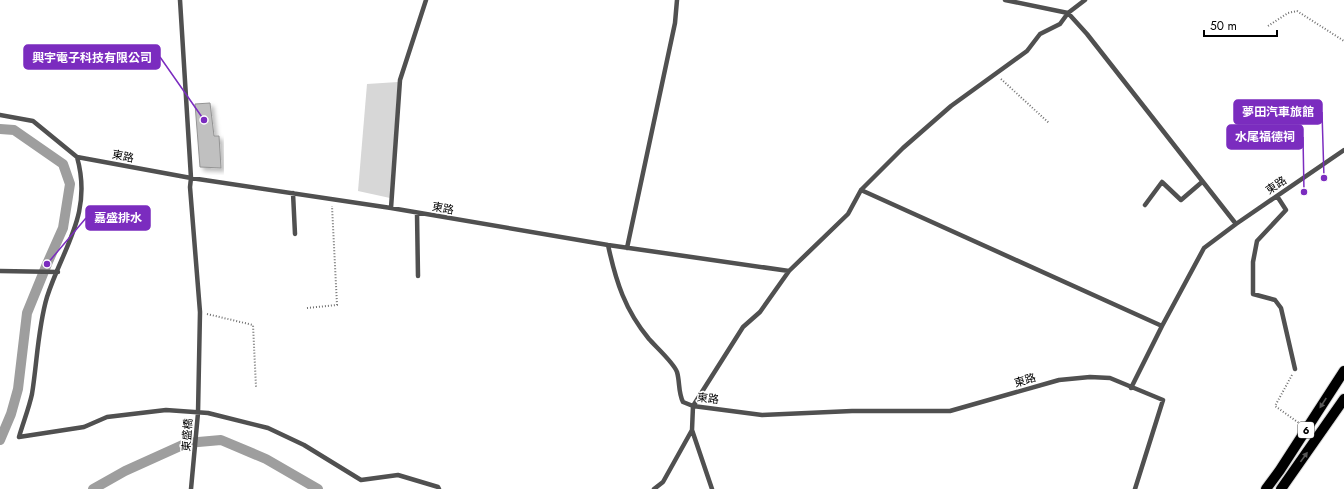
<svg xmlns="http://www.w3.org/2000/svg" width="1344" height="489" font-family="Jost,'Noto Sans TC',sans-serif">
	<defs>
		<filter id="shadow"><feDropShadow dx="3.5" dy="3.5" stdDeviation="2" flood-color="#0004"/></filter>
	</defs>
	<rect width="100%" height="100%" fill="#fff"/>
	<path fill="#d7d7d7" d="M 398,82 L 390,198 L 358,191 L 367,84 Z"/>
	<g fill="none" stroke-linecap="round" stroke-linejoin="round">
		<path stroke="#9e9e9e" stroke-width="10" d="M 0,129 L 14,130 L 63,164 L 70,184 L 63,228 L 47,264 L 27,313 L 18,389 L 11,414 L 0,440
			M 93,489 L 125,471 L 187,443 L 221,440 L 266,459 L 318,489"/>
	</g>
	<path fill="#c0c0c0" stroke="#949494" filter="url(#shadow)" d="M 210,103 L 214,136 L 219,136 L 221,168 L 200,167 L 195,104 Z"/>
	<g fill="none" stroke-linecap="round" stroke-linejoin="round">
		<g stroke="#dbdbdb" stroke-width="12">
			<path id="primary" d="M 1266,489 L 1280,470 L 1344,371
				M 1281,489 L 1344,399"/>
		</g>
		<path stroke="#727272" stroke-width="2" stroke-dasharray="1 2" stroke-linecap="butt" d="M 1268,26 L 1288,13 L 1297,11 L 1344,41
			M 1001,79 L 1049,123
			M 307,308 L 337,305 L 332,206
			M 207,314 L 253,325 L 256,387
			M 1292,375 L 1275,406 L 1299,423"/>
		<path stroke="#505050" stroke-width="4.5" d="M 180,0 L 191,178 L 190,187 L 200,312 L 198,413 L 191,489
			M 1005,0 L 1068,13 L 1085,0
			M 0,115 L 33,121 L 77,157 L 191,178 L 391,208 L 608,245 L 789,271 L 848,214 L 861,190 L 903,148 L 951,106 L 1027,51 L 1040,34 L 1060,24 L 1068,13 L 1087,34 L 1236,224
			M 77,157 C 93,214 63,247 47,297 C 38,327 37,363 32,394 C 29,408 23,423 19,437 L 84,427 L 107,417 L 166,410 L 208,413 L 268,428 L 304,445 L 361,480 L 398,475 L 438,487 L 439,489
			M 861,190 L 1162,326
			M 293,193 L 295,234
			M 1277,196 L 1286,210 L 1257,241 L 1253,262 L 1253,294 L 1275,300 L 1281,308 L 1295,369
			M 1145,205 L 1162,182 L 1181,200 L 1202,182
			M 391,208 L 400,80 L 426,0
			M 417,213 L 418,276
			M 608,245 C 616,282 625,310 649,339 C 656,347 674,363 677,372 C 680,382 678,392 683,402 L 693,406 L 762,415 L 852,411 L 950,411 L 1059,380 L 1090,377 L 1110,378 L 1163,400 L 1135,489
			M 627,248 L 675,23 L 677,0
			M 0,271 L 58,272
			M 1131,388 L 1162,326 L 1204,248 L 1236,224 L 1344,150
			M 692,430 L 712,489
			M 654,489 L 663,482 L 692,430 L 693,406 L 743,327 L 760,312 L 789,271"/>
		<use href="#primary" stroke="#000" stroke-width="10"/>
	</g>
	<defs><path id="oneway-solid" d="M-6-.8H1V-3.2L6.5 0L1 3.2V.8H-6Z"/></defs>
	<g fill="#595959">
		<use href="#oneway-solid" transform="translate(1323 403) rotate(123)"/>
		<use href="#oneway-solid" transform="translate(1304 457) rotate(-54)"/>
	</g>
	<g text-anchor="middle" stroke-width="3" stroke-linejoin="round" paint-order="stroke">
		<rect fill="#fff" stroke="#4c4c4c" stroke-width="1" x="1298" y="422" width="16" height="16" rx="3"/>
		<g font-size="10" font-weight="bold" fill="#000">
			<text x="1306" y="434">6</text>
		</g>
		<g font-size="11" fill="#000" stroke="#fff">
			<text transform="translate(123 156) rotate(11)" y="4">東路</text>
			<text transform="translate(1276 185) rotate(-34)" y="4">東路</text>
			<text transform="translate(443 208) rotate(10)" y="4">東路</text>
			<text transform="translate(1025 380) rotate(-16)" y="4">東路</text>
			<text transform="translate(708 398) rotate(7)" y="4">東路</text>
			<text transform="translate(187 435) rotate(-86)" y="4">東盛橋</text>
		</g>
	</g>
	<path fill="none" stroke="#7b2cbf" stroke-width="1.5" d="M204 120L160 57M1324 178L1322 112M1304 192L1303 137M47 264L86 218"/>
	<g fill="#7b2cbf" stroke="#fff" stroke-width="1.5">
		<circle cx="204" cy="120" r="4"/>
		<circle cx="1324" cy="178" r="4"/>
		<circle cx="1304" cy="192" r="4"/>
		<circle cx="47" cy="264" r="4"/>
	</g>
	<g fill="#7b2cbf" stroke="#7b2cbf" stroke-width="1.5">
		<rect x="24" y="45" width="136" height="24" rx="4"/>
		<rect x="1234" y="100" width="88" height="24" rx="4"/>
		<rect x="1227" y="125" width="76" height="24" rx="4"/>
		<rect x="86" y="206" width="64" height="24" rx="4"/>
	</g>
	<g font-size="12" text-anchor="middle" font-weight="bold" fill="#fff">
		<text x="92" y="62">興宇電子科技有限公司</text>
		<text x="1278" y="116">夢田汽車旅館</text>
		<text x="1265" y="141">水尾福德祠</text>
		<text x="118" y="222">嘉盛排水</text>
	</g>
	<path d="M1204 30v6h73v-6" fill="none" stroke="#000000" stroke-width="2"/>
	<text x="1210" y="30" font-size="12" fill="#000000" stroke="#ffffff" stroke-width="3" paint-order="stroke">50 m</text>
</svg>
